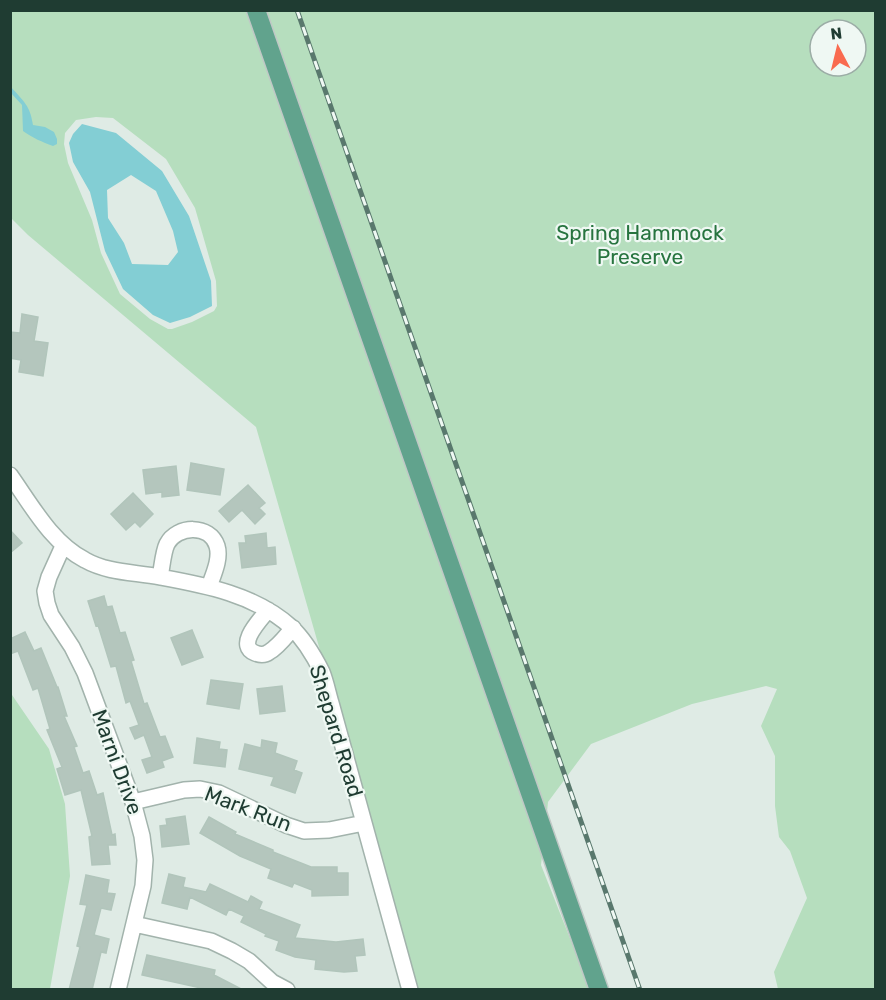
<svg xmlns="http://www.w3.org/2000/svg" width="886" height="1000" font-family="Rubik,sans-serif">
	<rect width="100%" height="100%" fill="#dfebe5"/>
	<path fill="#b6debe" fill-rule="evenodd" d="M 10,11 L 250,11 L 543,848 L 541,865 L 590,989 L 417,989 L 256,427 L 28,235 L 11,218 ZM 96,117 L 113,118 L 166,159 L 195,208 L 216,281 L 217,306 L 214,311 L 192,322 L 172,329 L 168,329 L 150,319 L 120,294 L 101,253 L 92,220 L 68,163 L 64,144 L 65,133 L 76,120 Z
		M 262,11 L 875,11 L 875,989 L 778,989 L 774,972 L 807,898 L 790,851 L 779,837 L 775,806 L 775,756 L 761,726 L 777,689 L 766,686 L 692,704 L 591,744 L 548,802 L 546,822 ZM 820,30 L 856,30 L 856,66 L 820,66 Z
		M 10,692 L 49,749 L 65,804 L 70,876 L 50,989 L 11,989 Z"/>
	<path fill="#83ced4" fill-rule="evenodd" d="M 11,87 C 24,102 30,105 33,125 L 45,127 L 54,132 L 57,139 L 57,144 L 53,146 C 42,142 33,138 23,131 L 22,105 L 11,93 Z
		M 82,124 L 116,133 L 162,171 L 189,216 L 211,281 L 212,306 L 190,317 L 170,323 L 153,315 L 123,289 L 105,251 L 90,192 L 73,162 L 69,143 L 73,134 ZM 131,175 L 156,191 L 173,231 L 178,252 L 168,265 L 132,264 L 124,243 L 108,218 L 107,190 Z"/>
	<path fill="#b4c6bd" stroke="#b1c5bb" stroke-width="1.5" d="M 22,314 L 38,317 L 34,341 L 48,343 L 43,376 L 19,372 L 21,360 L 10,358 L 10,332 L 20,333 Z
		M 191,463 L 224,469 L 220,495 L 187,490 Z
		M 176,466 L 179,495 L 162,497 L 162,492 L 146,494 L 143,470 Z
		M 248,485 L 265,503 L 259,508 L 265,514 L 255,524 L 242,510 L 229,522 L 219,511 Z
		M 133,493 L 153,514 L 140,527 L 135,522 L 126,530 L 111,514 Z
		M 10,530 L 22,543 L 10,553 Z
		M 266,533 L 267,548 L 275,547 L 276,564 L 242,568 L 239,543 L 246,543 L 245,536 Z
		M 104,596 L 107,607 L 112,606 L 120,633 L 125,632 L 134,660 L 131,661 L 144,704 L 147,703 L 160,737 L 165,736 L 173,757 L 162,761 L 164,767 L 147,773 L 142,760 L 152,757 L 144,735 L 135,739 L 130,728 L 139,725 L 130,701 L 126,703 L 116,666 L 111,667 L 98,625 L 96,626 L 88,601 Z
		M 192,630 L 203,657 L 182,665 L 171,638 Z
		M 25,632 L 34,651 L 41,648 L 57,687 L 58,687 L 67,716 L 64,716 L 77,746 L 74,747 L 83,773 L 89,771 L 97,795 L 103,793 L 112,835 L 115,834 L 116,845 L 108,845 L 110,864 L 92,865 L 89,837 L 92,836 L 81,790 L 65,795 L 57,769 L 62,767 L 47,730 L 50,729 L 38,688 L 33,690 L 18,651 L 10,654 L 10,639 Z
		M 211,680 L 243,684 L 239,709 L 207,704 Z
		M 282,686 L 285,711 L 260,714 L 257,689 Z
		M 197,738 L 220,742 L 219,749 L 227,750 L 225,767 L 194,763 Z
		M 262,740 L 277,743 L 275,753 L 297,761 L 294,770 L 302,773 L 295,793 L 271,785 L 274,777 L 239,769 L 245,744 L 261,748 Z
		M 185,816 L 189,844 L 162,847 L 160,826 L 167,825 L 166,819 Z
		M 209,817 L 236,832 L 235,834 L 273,850 L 273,852 L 311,867 L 337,867 L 337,873 L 348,873 L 348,895 L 312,896 L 312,890 L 294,883 L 292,887 L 268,878 L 271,869 L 240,856 L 200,833 Z
		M 169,874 L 185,878 L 183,887 L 206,892 L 210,884 L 248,902 L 251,896 L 262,902 L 259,909 L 300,925 L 295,938 L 336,942 L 363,939 L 365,955 L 355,956 L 357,971 L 344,972 L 315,969 L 316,960 L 295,957 L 276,950 L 279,941 L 265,936 L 266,934 L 241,922 L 244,916 L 229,909 L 226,915 L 190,897 L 187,909 L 162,903 Z
		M 86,875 L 109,880 L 107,893 L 115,894 L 111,910 L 101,908 L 94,935 L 109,939 L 106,953 L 101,952 L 92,990 L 69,990 L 80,947 L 77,946 L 87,905 L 80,904 Z
		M 147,955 L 215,970 L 214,975 L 243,990 L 210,990 L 142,975 Z"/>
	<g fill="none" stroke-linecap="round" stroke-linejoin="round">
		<g stroke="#a2b3ac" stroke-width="18">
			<path id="minor" d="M 10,475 C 32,506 51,542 85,560 C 108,573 135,572 160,577 C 205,585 256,595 291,627 C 304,639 314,656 322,672 C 326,682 328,693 331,703 L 410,990
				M 63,546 L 49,577 L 45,591 L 47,603 L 51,615 L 72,647 L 85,673 L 133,802 L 142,836 L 145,860 L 143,886 L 118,990
				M 160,577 C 162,568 163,552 167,544 C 177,525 210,524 217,546 C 221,559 213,575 209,587
				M 268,610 C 261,619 235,645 255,653 C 260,655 265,655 269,652 C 278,647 286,636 293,628
				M 133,802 L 184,790 L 200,789 L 219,793 L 286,825 L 304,831 L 329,830 L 364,823
				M 134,924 L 211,941 L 232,951 L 249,961 L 272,982 L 287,990"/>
		</g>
		<g stroke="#c0c8c6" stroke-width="21">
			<path id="major" d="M 256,10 L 599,990"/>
		</g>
		<use href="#minor" stroke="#fff" stroke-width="15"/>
		<use href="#major" stroke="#61a38d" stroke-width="18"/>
		<g stroke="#59786d" stroke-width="5">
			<path id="rail" d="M 297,10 L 640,990"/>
		</g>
		<use href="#rail" stroke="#eff8f3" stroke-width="3" stroke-dasharray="9" stroke-linecap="butt"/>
	</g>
	<g text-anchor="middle" stroke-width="4.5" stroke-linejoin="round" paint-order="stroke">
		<g font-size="21" fill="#27743f" stroke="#eff8f3">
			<text x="640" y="240">Spring Hammock<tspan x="640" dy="24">Preserve</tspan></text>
		</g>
		<g font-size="21" fill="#1f3c32" stroke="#eff8f3">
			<text transform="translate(336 731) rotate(73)" y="7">Shepard Road</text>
			<text transform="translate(117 762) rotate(70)" y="7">Marni Drive</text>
			<text transform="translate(248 809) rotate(21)" y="7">Mark Run</text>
		</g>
	</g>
	<rect width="886" height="1000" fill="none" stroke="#1f3c32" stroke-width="24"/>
	<g transform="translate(838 48) rotate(353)"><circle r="28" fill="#eff8f3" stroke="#9cada6" stroke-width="1.5"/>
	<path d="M0-4.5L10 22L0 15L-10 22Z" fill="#f96b4f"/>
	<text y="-9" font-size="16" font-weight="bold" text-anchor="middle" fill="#1f3c32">N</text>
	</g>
</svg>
